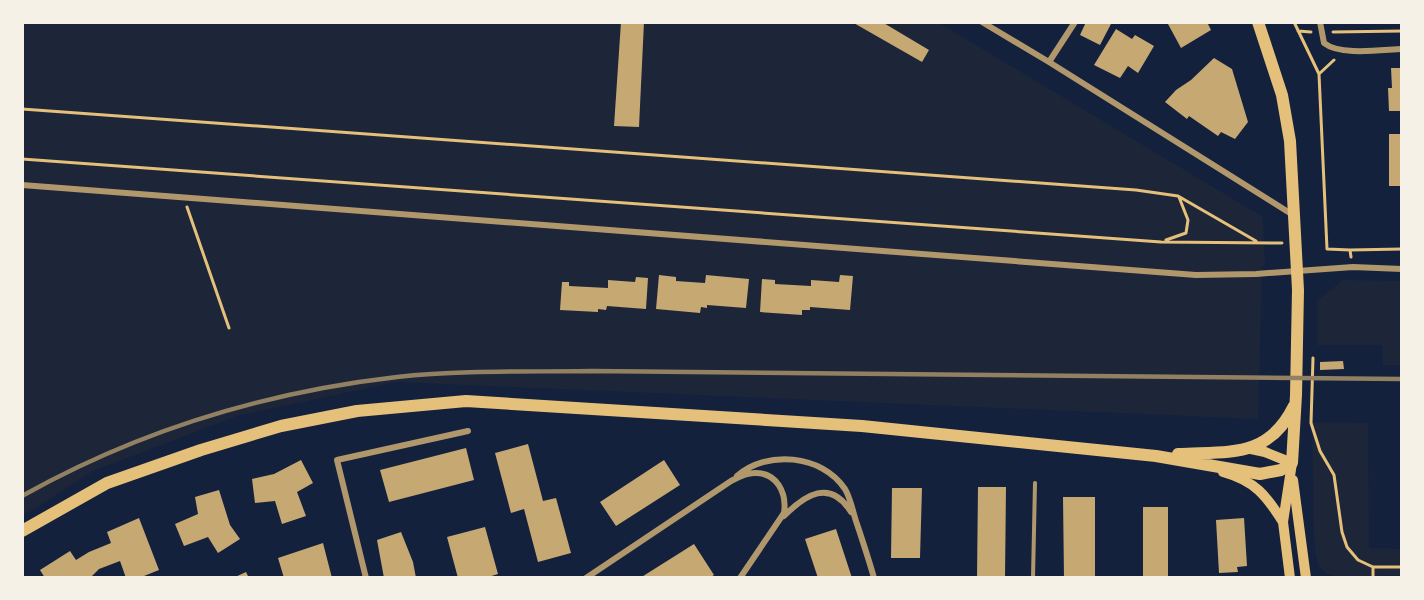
<svg xmlns="http://www.w3.org/2000/svg" width="1424" height="600" font-family="'DejaVu Sans',sans-serif">
	<rect width="100%" height="100%" fill="#14213d"/>
	<path fill="#1d2539" d="M 23,23 L 939,23 L 1263,217 L 1265,266 L 1262,267 L 1258,419 L 396,382 L 237,416 L 93,471 L 23,516 Z
		M 1343,280 L 1401,281 L 1401,365 L 1383,365 L 1382,345 L 1317,345 L 1317,301 Z
		M 1312,422 L 1368,423 L 1369,548 L 1401,549 L 1401,575 L 1338,577 L 1327,574 L 1319,566 L 1316,556 L 1314,536 Z"/>
	<path fill="#c6a872" d="M 621,22 L 644,22 L 639,127 L 614,126 Z
		M 852,22 L 882,22 L 929,50 L 922,62 Z
		M 1086,22 L 1112,22 L 1100,45 L 1080,35 Z
		M 1171,22 L 1207,22 L 1211,30 L 1181,48 L 1168,24 Z
		M 1116,29 L 1132,39 L 1135,35 L 1154,46 L 1138,73 L 1128,66 L 1120,78 L 1094,65 Z
		M 1214,58 L 1232,69 L 1248,122 L 1235,139 L 1221,132 L 1218,136 L 1189,116 L 1187,119 L 1165,102 L 1176,90 L 1191,80 Z
		M 1391,68 L 1402,68 L 1402,111 L 1389,111 L 1388,88 L 1392,88 Z
		M 1389,134 L 1402,134 L 1402,186 L 1389,186 Z
		M 659,275 L 676,277 L 676,281 L 705,283 L 706,275 L 749,279 L 746,308 L 707,305 L 707,308 L 701,307 L 700,313 L 656,309 Z
		M 840,275 L 853,276 L 850,310 L 810,307 L 810,310 L 802,310 L 802,315 L 760,312 L 762,279 L 775,280 L 775,284 L 811,286 L 811,280 L 839,282 Z
		M 636,277 L 648,278 L 646,309 L 607,306 L 606,310 L 598,309 L 598,312 L 560,310 L 562,282 L 569,282 L 569,286 L 608,288 L 608,280 L 635,282 Z
		M 1343,361 L 1344,369 L 1320,370 L 1320,362 Z
		M 528,444 L 543,501 L 556,498 L 571,553 L 538,562 L 524,509 L 511,513 L 495,453 Z
		M 466,448 L 474,480 L 389,502 L 380,470 Z
		M 301,460 L 313,483 L 297,492 L 306,516 L 282,524 L 275,501 L 255,503 L 252,479 L 274,474 Z
		M 664,460 L 680,485 L 616,526 L 600,502 Z
		M 978,487 L 1006,487 L 1005,578 L 977,578 Z
		M 892,488 L 922,488 L 920,558 L 891,558 Z
		M 219,490 L 230,525 L 240,539 L 218,553 L 208,537 L 184,546 L 175,524 L 198,514 L 195,497 Z
		M 1063,497 L 1095,497 L 1095,578 L 1064,578 Z
		M 1143,507 L 1168,507 L 1168,578 L 1143,578 Z
		M 139,518 L 159,570 L 139,578 L 126,578 L 120,561 L 99,569 L 90,578 L 45,578 L 40,570 L 70,551 L 76,560 L 89,552 L 111,543 L 107,532 Z
		M 1244,518 L 1247,566 L 1237,567 L 1238,572 L 1219,573 L 1216,520 Z
		M 485,527 L 498,574 L 485,578 L 458,578 L 447,537 Z
		M 836,529 L 852,578 L 818,578 L 805,539 Z
		M 401,532 L 413,562 L 416,578 L 384,578 L 377,540 Z
		M 323,543 L 332,578 L 284,578 L 278,558 Z
		M 694,544 L 714,575 L 709,578 L 640,578 Z
		M 246,572 L 249,578 L 233,578 Z"/>
	<g fill="none" stroke-linecap="round" stroke-linejoin="round">
		<path stroke="#e5c07b" stroke-width="3" d="M 1294,22 L 1319,74 L 1327,249 L 1350,250 L 1351,257
			M 1298,31 L 1311,32
			M 1333,32 L 1402,31
			M 1319,74 L 1334,60
			M 22,109 L 1136,190 L 1178,196 L 1256,241
			M 22,159 L 1161,242 L 1282,243
			M 187,207 L 229,328
			M 1166,240 L 1186,233 L 1188,220 L 1179,197
			M 1350,250 L 1402,249
			M 1313,358 L 1311,423 L 1320,451 L 1334,475 L 1342,532 L 1347,547 L 1358,560 L 1373,567 L 1402,567
			M 1373,567 L 1373,578"/>
		<path stroke="#b1986c" stroke-width="4" d="M 1033,578 L 1035,483"/>
		<path stroke="#b1986c" stroke-width="6" d="M 982,22 L 1049,62 L 1293,215
			M 1320,22 L 1324,43 C 1340,56 1380,50 1402,49
			M 1049,62 L 1075,22
			M 22,185 L 1196,275 L 1256,274 L 1353,267 L 1402,269
			M 737,476 C 766,450 822,454 845,489 C 851,499 853,513 857,524 C 863,542 869,560 874,578
			M 784,516 C 805,495 830,478 851,512
			M 366,578 L 337,460 L 468,431
			M 586,578 L 731,481 C 739,477 746,473 754,473 C 777,472 787,493 784,513 L 740,578"/>
		<path stroke="#e5c07b" stroke-width="10" d="M 1251,449 L 1265,452 L 1292,463
			M 1223,472 C 1255,481 1266,495 1283,522
			M 1293,480 L 1306,578
			M 1290,578 L 1283,522 L 1292,463"/>
		<path stroke="#e5c07b" stroke-width="12" d="M 1178,454 C 1229,451 1268,459 1294,406
			M 22,531 L 107,483 L 201,450 L 281,426 L 357,411 L 466,401 L 862,426 L 1156,456 L 1260,474 L 1281,470 L 1292,463 L 1296,395 L 1298,290 L 1290,141 L 1282,95 L 1258,22"/>
		<path stroke="#918062" stroke-width="4.5" d="M 22,496 C 138,431 266,392 397,377 C 462,370 527,372 592,371 L 1402,379"/>
	</g>
	<rect width="1424" height="600" fill="none" stroke="#f6f1e7" stroke-width="48"/>
</svg>
